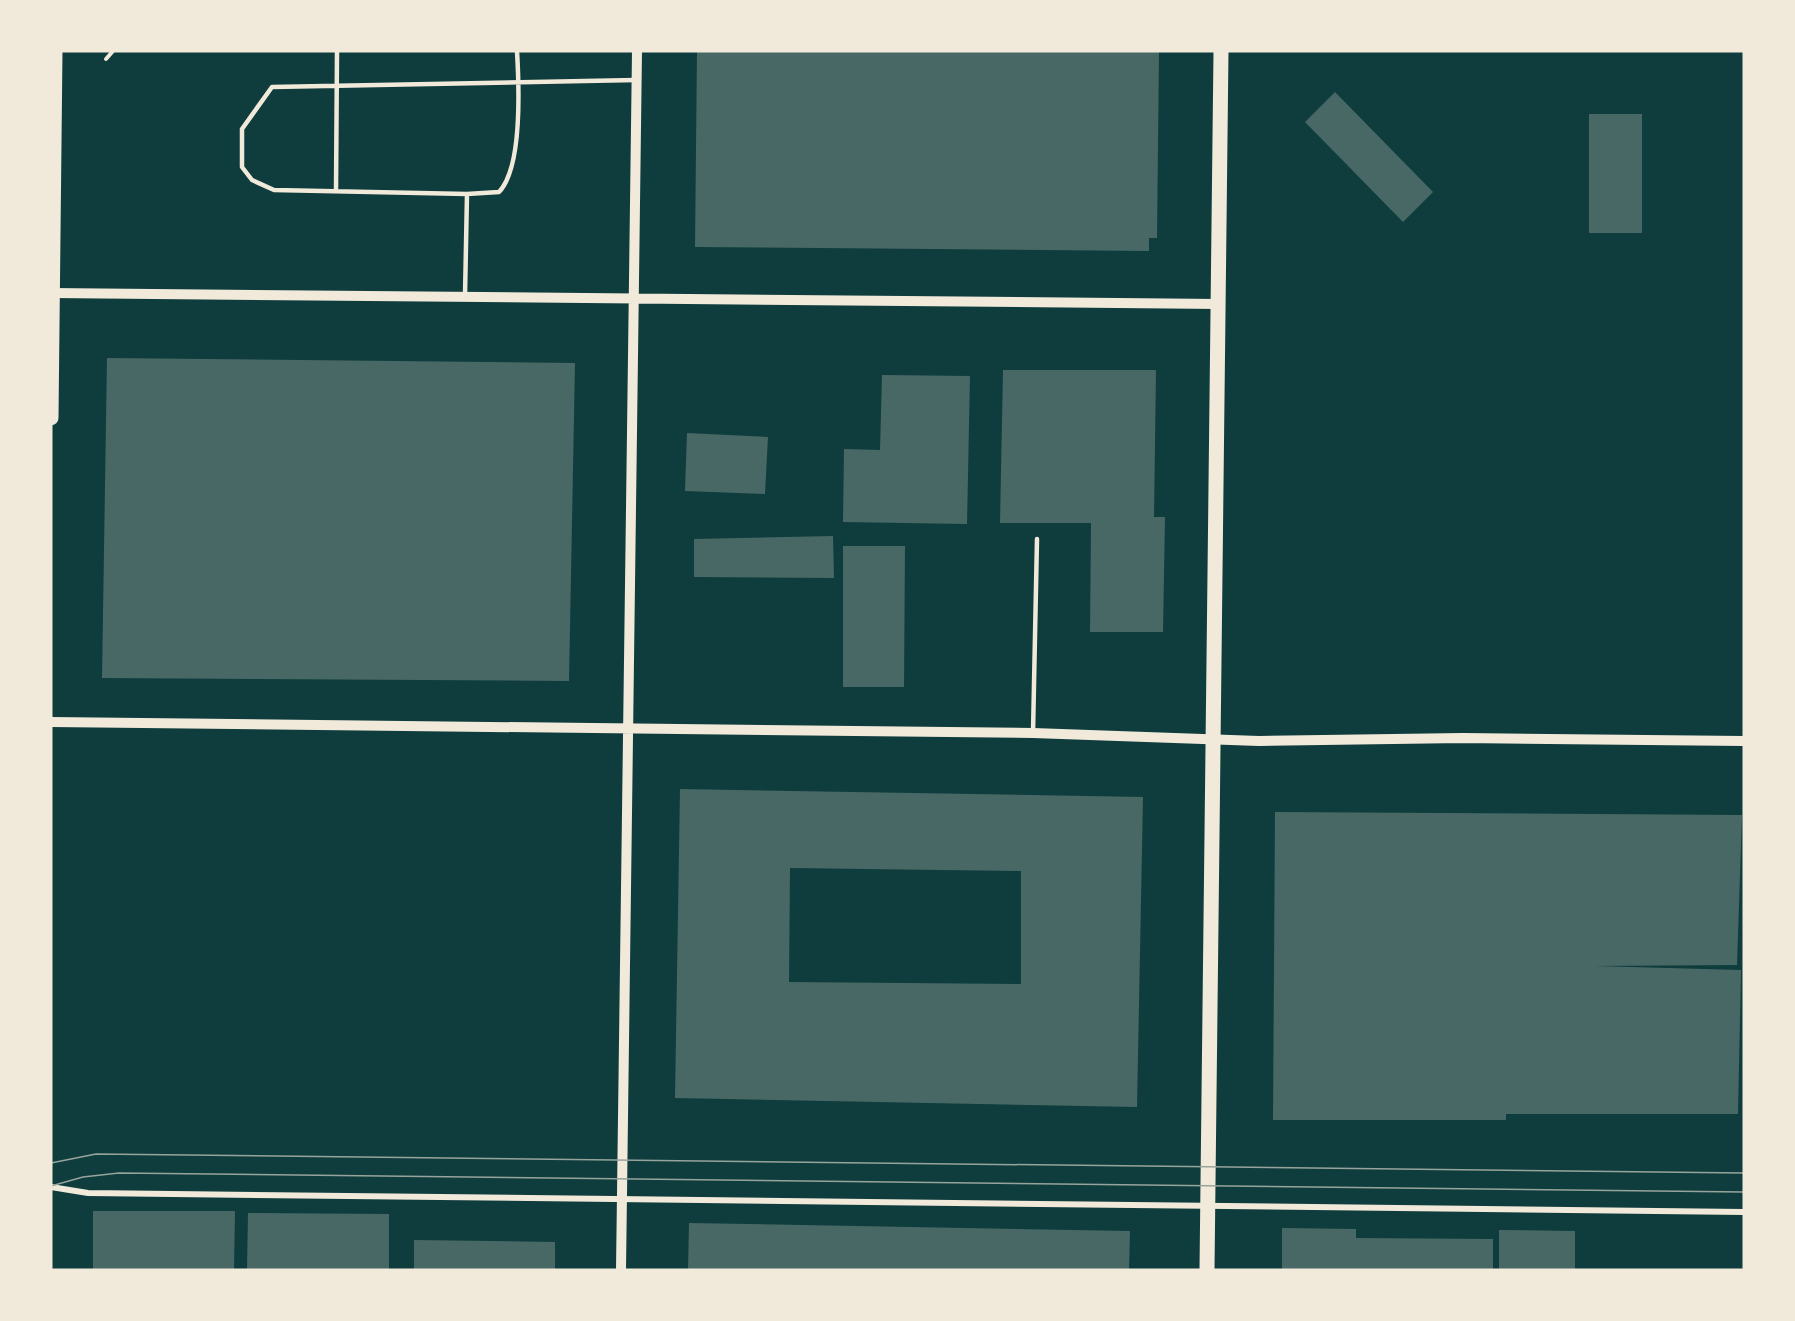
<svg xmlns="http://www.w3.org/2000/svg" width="1795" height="1321" font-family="Poppins,sans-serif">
	<rect width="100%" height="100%" fill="#0f3d3e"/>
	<path fill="#486865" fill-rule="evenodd" d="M 697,51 L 1159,51 L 1157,238 L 1149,238 L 1149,251 L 695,247 Z
		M 1335,92 L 1433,192 L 1403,222 L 1305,122 Z
		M 1589,114 L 1642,114 L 1642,233 L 1589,233 Z
		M 107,358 L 575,363 L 569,681 L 102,678 Z
		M 1003,370 L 1156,370 L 1154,517 L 1165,517 L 1163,632 L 1090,632 L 1091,523 L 1000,523 Z
		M 882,375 L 970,376 L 967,524 L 843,522 L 844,449 L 880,450 Z
		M 687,433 L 768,437 L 765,494 L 685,491 Z
		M 833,536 L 834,578 L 694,577 L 694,539 Z
		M 843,546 L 905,546 L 904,687 L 843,687 Z
		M 680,789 L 1143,797 L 1137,1107 L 675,1098 ZM 790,868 L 1021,871 L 1021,984 L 789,982 Z
		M 1275,812 L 1742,815 L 1737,965 L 1595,966 L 1741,970 L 1738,1114 L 1506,1114 L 1506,1120 L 1273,1120 Z
		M 93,1211 L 235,1211 L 234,1270 L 93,1270 Z
		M 248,1213 L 389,1214 L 389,1270 L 247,1270 Z
		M 689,1223 L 1130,1231 L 1129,1270 L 688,1270 Z
		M 1282,1228 L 1356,1229 L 1356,1238 L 1493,1239 L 1493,1270 L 1282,1270 Z
		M 1499,1230 L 1575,1231 L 1575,1270 L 1499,1270 Z
		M 414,1240 L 555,1242 L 555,1270 L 414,1270 Z"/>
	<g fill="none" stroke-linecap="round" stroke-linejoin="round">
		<path stroke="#f1e9da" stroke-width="4" d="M 106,59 L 113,51"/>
		<path stroke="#f1e9da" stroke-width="4.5" d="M 336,191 L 337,51
			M 467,194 L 499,192 C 523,167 519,85 517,51
			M 465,296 L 467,194 L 274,190 L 252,180 L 242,167 L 242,129 L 272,87 L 636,80
			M 1033,733 L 1037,539"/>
		<path stroke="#f1e9da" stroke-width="6" d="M 51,1187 L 88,1193 L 1744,1212"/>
		<path stroke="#f1e9da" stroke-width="10" d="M 51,293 L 1219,304
			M 51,722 L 1033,733 L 1259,741 L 1463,738 L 1744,741
			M 621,1270 L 637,51"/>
		<path stroke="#f1e9da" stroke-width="15" d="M 51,418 L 55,51
			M 1207,1270 L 1221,51"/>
		<path stroke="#97a49c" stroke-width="1.5" d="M 51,1163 L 96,1154 L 1744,1173
			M 51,1186 L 83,1177 L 119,1173 L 1744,1192"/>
	</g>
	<rect width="1795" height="1321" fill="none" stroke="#f1e9da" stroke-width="105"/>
</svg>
